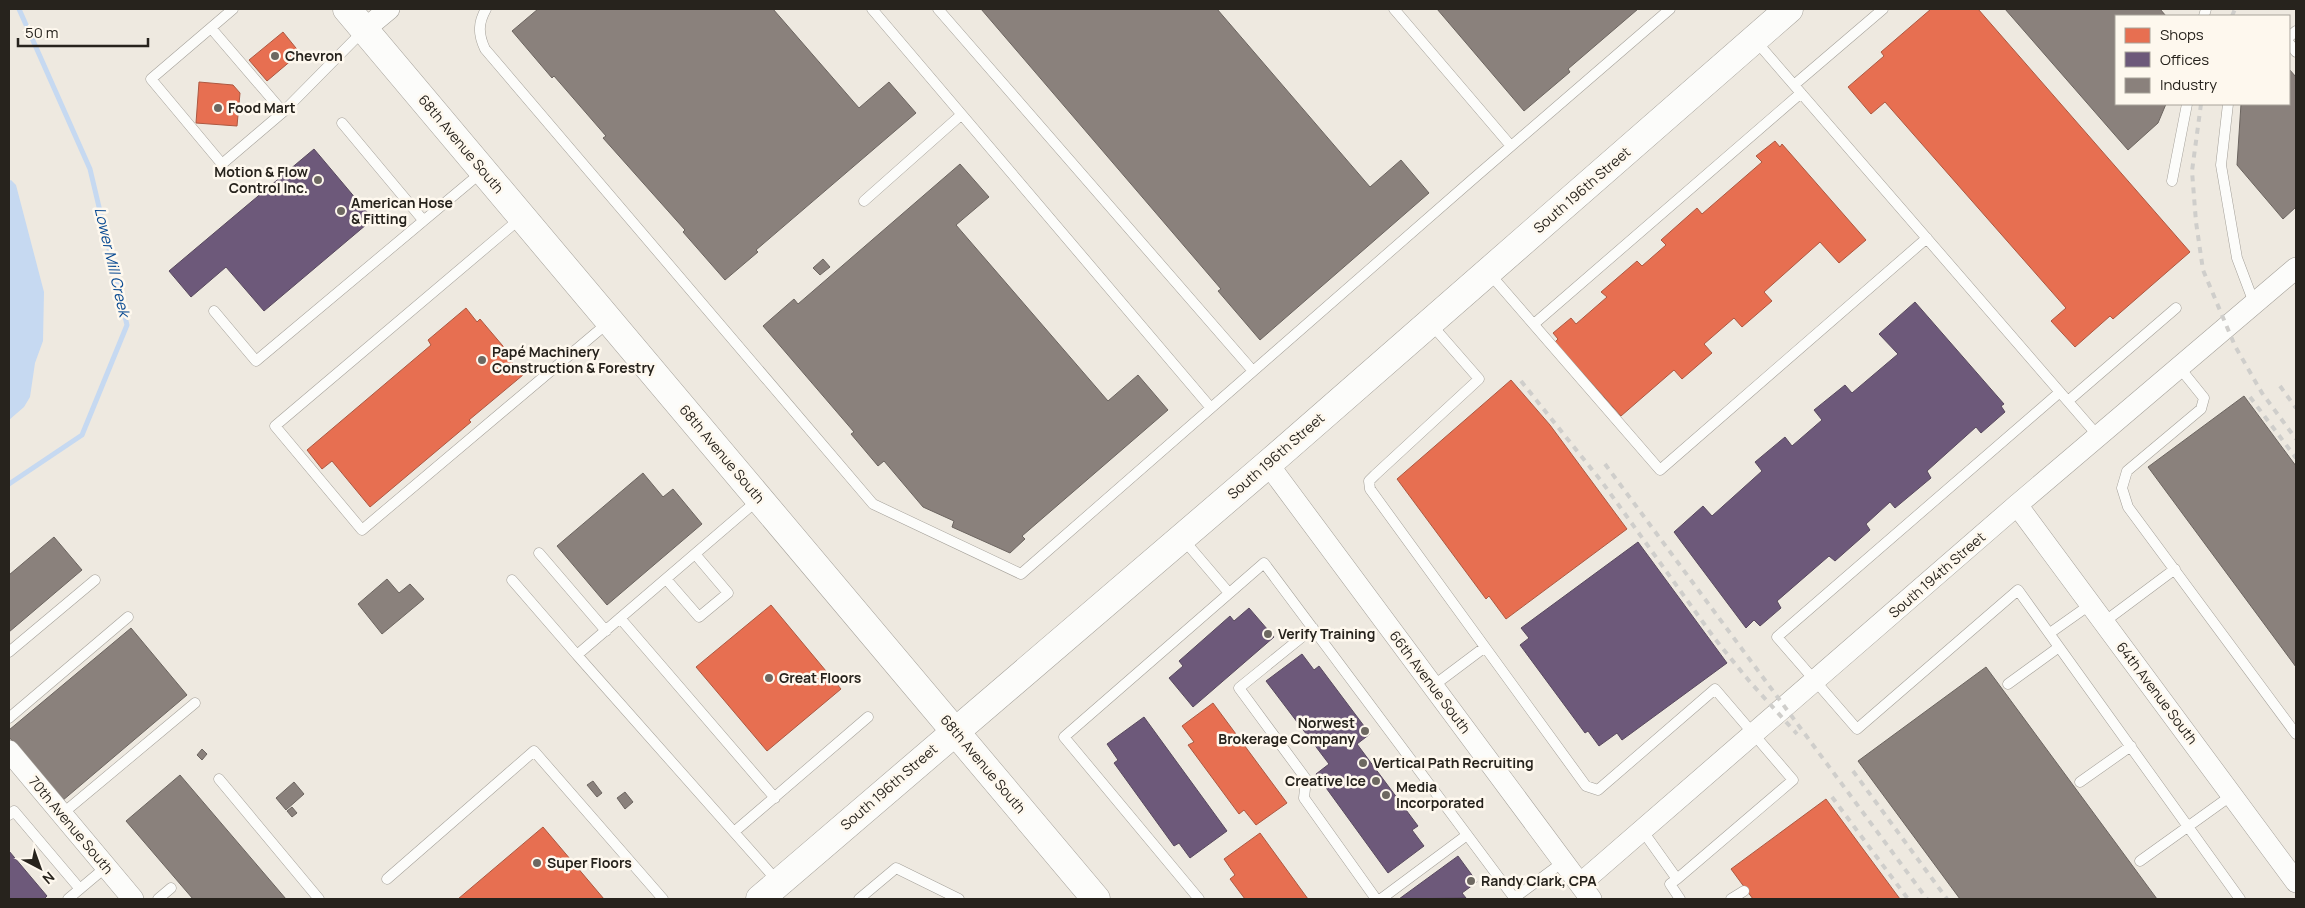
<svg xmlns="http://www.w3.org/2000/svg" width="2305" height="908" font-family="Manrope,sans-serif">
	<rect width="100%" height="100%" fill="#eee9e0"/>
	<path fill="#c6d9f1" d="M 11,180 L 16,185 L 44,292 L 43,341 L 35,363 L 30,397 L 24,407 L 9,420 L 9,181 Z"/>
	<path fill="#e76f51" stroke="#ad5841" d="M 1931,9 L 1978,9 L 2190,252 L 2113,319 L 2110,316 L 2075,347 L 2051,321 L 2066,308 L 1885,102 L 1871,114 L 1848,87 L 1884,56 L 1881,52 Z
		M 283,32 L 300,53 L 267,81 L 249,60 Z
		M 199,82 L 233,85 L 240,93 L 237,126 L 196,123 Z
		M 1775,141 L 1780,147 L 1782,144 L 1866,240 L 1839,263 L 1820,242 L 1764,292 L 1772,301 L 1742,327 L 1734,318 L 1704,344 L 1712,353 L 1682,379 L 1674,370 L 1621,416 L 1555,342 L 1558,339 L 1553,333 L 1571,318 L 1576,324 L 1607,297 L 1601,292 L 1637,261 L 1642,266 L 1666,245 L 1661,240 L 1697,208 L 1702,214 L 1762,162 L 1756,156 Z
		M 466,308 L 477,322 L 480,319 L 508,352 L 505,354 L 523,375 L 469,420 L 471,422 L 370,507 L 332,461 L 322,469 L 307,450 L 431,345 L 428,340 Z
		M 1511,380 L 1550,425 L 1627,529 L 1506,619 L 1489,596 L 1486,599 L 1397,479 Z
		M 771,605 L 841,689 L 767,751 L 696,667 Z
		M 1213,703 L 1287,803 L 1256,825 L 1244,810 L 1239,814 L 1188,745 L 1194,742 L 1182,726 Z
		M 1826,799 L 1900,899 L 1753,899 L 1731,869 Z
		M 543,827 L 604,899 L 458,899 Z
		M 1260,833 L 1308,899 L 1245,899 L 1230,879 L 1235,875 L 1224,859 Z"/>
	<path fill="#6d597a" stroke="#58495e" d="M 314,149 L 373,219 L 264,311 L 226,267 L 191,297 L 169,271 Z
		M 1915,302 L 2004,404 L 2001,406 L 2005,412 L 1981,433 L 1976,427 L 1927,471 L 1931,478 L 1895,508 L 1890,502 L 1866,524 L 1870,530 L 1835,561 L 1829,556 L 1777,601 L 1781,608 L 1760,626 L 1754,620 L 1746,628 L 1674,532 L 1703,506 L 1712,516 L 1762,471 L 1755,462 L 1785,437 L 1792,446 L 1822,420 L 1814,410 L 1845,385 L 1852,393 L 1898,354 L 1879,334 Z
		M 1638,542 L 1727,663 L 1622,740 L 1617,733 L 1599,746 L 1588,731 L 1585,733 L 1520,645 L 1529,638 L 1521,628 Z
		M 1249,608 L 1274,637 L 1193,707 L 1169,678 L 1183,666 L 1179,661 L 1230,616 L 1234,621 Z
		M 1302,654 L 1314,670 L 1319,666 L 1370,734 L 1357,744 L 1418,826 L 1412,830 L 1424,846 L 1388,873 L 1316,774 L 1329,764 L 1266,681 Z
		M 1144,717 L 1227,831 L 1190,858 L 1179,843 L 1174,846 L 1114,763 L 1118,760 L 1107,744 Z
		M 9,851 L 47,896 L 44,899 L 9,899 Z
		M 1458,856 L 1477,882 L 1462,893 L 1466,898 L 1399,899 Z"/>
	<path fill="#8a817c" stroke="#6c6560" d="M 538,9 L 773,9 L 859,108 L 889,82 L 916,113 L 756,250 L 758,252 L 725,280 L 683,232 L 685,230 L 603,138 L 606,136 L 554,76 L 552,78 L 512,31 Z
		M 981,9 L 1217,9 L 1370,187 L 1401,160 L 1429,193 L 1260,340 L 1218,291 L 1221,289 Z
		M 1437,9 L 1638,9 L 1568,69 L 1570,72 L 1524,111 Z
		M 2005,9 L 2160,9 L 2166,16 L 2116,16 L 2116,104 L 2166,104 L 2158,123 L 2128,150 Z
		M 2289,69 L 2296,77 L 2296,207 L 2283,219 L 2237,165 L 2241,104 L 2289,104 Z
		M 960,164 L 989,197 L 956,225 L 1108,401 L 1138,375 L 1168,410 L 1022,536 L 1025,539 L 1010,553 L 952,527 L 954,521 L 923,507 L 884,461 L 878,466 L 851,434 L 854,432 L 763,326 L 794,299 L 798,304 Z
		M 823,259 L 830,267 L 820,275 L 813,268 Z
		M 2244,396 L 2296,466 L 2296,667 L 2148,467 Z
		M 643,473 L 663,497 L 673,489 L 702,524 L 607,605 L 557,546 Z
		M 54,537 L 82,570 L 9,632 L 9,575 Z
		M 387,579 L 399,593 L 410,584 L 424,599 L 382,634 L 358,604 Z
		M 131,628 L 187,695 L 62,801 L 9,737 L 9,730 Z
		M 1986,667 L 2157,899 L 1960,899 L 1858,761 Z
		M 202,749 L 207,754 L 202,760 L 197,755 Z
		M 180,775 L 286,899 L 193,899 L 126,821 Z
		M 593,781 L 602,793 L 597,797 L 587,785 Z
		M 294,782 L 304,794 L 286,810 L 276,798 Z
		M 625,792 L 633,802 L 625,809 L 617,798 Z
		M 292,807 L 297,813 L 292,817 L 287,811 Z"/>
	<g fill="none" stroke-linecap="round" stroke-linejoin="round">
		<path stroke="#c6d9f1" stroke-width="5" d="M 9,484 L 82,435 L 127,325 L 90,169 L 19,9"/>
		<g stroke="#a4a099" stroke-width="11">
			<path id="service" d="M 233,9 L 151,79 L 222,164 L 283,112 L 364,30
				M 486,9 C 478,23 478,34 485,49 L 873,504 L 1021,574 L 1473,179 L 1670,9
				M 872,9 L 1211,408
				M 938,9 L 1253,371
				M 1394,9 L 1511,146
				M 2204,16 L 2206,9
				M 211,28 L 283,112
				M 2289,37 L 2296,31
				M 1755,40 L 2098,436
				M 2289,43 L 2296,52
				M 1794,85 L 1883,9
				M 2228,104 L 2221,165 L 2237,258 L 2254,303
				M 342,123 L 423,220
				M 2172,181 L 2187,104
				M 864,201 L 961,115
				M 522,217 L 275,426 L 362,530 L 610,321
				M 1489,273 L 1660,470 L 1927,238
				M 214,311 L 256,361 L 483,171
				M 1431,324 L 1479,379 L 1375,475 L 1369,481 L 1370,489 L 1586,786 L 1598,790 L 1715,689 L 1793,780 L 1677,879
				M 1534,324 L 1801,93
				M 2179,367 L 2204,398 L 2201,409 L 2127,471 L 2122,488 L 2128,507 L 2296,734
				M 2060,392 L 1777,637 L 1857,729 L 2018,590 L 2240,899
				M 2068,401 L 2176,308
				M 1183,539 L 1229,593
				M 539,553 L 606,631
				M 666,579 L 699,617 L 728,593 L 695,554
				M 512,580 L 577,655 L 759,499
				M 620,618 L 775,798
				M 2104,622 L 2175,569
				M 1313,628 L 1239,688 L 1306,779 L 1304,798 L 1376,899
				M 2050,633 L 2091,604
				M 9,652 L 95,580
				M 577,655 L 779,883
				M 2008,684 L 2059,647
				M 1433,686 L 1485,647
				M 9,718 L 128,617
				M 219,779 L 319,899
				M 2080,782 L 2131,746
				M 62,814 L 195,703
				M 9,815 L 14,811 L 80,889
				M 1642,830 L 1677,879 L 1670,884 L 1680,899
				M 734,832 L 868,717
				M 2140,861 L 2232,795
				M 387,879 L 534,751 L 663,899
				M 68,899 L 106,867
				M 158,899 L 171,888
				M 859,899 L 896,868 L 959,899
				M 1199,899 L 1064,737 L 1264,563 L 1515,899
				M 1381,899 L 1467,835
				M 1513,899 L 1563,862
				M 1731,899 L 1744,891"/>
		</g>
		<g stroke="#a4a099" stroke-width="22">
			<path id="minor" d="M 365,29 L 389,9
				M 1268,464 L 1591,899
				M 2017,505 L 2296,882
				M 9,751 L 133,899
				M 1580,884 L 2017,505 L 2296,268"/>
		</g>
		<g stroke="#a4a099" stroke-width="29">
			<path id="secondary" d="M 760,899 L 1268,464 L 1789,9"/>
		</g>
		<g stroke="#a4a099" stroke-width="29">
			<path id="primary" d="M 347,9 L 1096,899"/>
		</g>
		<use href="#service" stroke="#fcfcfa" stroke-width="10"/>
		<use href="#minor" stroke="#fcfcfa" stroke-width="21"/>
		<use href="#secondary" stroke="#fcfcfa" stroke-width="28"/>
		<use href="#primary" stroke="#fcfcfa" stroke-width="28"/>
		<path stroke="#cfcecb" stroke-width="4" stroke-dasharray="6 6" stroke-linecap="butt" d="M 2232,16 L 2235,9
			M 2201,104 L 2192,171 L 2196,222 L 2203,270 L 2235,346 L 2262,393 L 2296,439
			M 1521,381 L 1602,482 L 1715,639 L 1750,682 L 1797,734
			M 2280,386 L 2296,408
			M 2250,397 L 2296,458
			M 1605,464 L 1927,899
			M 1853,771 L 1947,899
			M 1832,797 L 1908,899"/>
	</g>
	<g fill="#6d6861" stroke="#fef8ee" stroke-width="2">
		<circle cx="275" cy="56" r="5"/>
		<circle cx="218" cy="108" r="5"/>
		<circle cx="318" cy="180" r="5"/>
		<circle cx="341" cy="211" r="5"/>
		<circle cx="482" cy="360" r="5"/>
		<circle cx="1268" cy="634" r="5"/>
		<circle cx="769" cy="678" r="5"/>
		<circle cx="1365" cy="731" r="5"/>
		<circle cx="1363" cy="763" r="5"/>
		<circle cx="1376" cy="781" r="5"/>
		<circle cx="1386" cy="795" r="5"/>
		<circle cx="537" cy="863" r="5"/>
		<circle cx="1471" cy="881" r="5"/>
	</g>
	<g text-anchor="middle" stroke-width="5" stroke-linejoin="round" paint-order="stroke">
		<g font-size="14" font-weight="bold" fill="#27231d" stroke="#fef8ee" text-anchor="start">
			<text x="285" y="61">Chevron</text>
			<text x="228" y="113">Food Mart</text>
			<text x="308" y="177" text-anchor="end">Motion &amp; Flow<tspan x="308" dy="16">Control Inc.</tspan></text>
			<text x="351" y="208">American Hose<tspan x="351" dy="16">&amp; Fitting</tspan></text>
			<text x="492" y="357">Papé Machinery<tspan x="492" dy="16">Construction &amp; Forestry</tspan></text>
			<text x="1278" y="639">Verify Training</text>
			<text x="779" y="683">Great Floors</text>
			<text x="1355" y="728" text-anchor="end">Norwest<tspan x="1355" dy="16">Brokerage Company</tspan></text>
			<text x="1373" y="768">Vertical Path Recruiting</text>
			<text x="1366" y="786" text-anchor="end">Creative Ice</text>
			<text x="1396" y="792">Media<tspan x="1396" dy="16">Incorporated</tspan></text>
			<text x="547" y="868">Super Floors</text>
			<text x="1481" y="886">Randy Clark, CPA</text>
		</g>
		<g font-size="14" fill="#27231d" stroke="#fef8ee">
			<text transform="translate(461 144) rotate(50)" y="5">68th Avenue South</text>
			<text transform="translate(1582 190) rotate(-41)" y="5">South 196th Street</text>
			<text transform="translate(722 454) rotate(50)" y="5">68th Avenue South</text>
			<text transform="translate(1276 456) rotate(-41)" y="5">South 196th Street</text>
			<text transform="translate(1937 575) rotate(-41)" y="5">South 194th Street</text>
			<text transform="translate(1430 682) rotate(53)" y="5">66th Avenue South</text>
			<text transform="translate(2157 693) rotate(53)" y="5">64th Avenue South</text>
			<text transform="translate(983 764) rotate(50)" y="5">68th Avenue South</text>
			<text transform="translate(889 787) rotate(-41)" y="5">South 196th Street</text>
			<text transform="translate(71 825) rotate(50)" y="5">70th Avenue South</text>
		</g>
		<g font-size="15" font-style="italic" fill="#094a92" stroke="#fef8ee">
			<text transform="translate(112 262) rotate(77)" y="5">Lower Mill Creek</text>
		</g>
	</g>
	<rect width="2305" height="908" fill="none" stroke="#27231d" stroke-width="20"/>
	<rect x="2115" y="15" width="175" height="90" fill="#fef8ee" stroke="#a8a39a"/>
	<rect x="2125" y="28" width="25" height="15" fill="#e76f51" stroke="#a8a39a"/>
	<text x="2160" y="40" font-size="15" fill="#27231d">Shops</text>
	<rect x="2125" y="52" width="25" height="15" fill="#6d597a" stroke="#a8a39a"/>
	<text x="2160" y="65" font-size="15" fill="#27231d">Offices</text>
	<rect x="2125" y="78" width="25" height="15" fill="#8a817c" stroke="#a8a39a"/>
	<text x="2160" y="90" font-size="15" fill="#27231d">Industry</text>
	<g transform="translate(40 868) rotate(139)" stroke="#fef8ee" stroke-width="4" paint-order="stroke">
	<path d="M0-4L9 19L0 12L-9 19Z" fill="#27231d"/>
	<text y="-8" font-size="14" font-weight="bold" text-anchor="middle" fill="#27231d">N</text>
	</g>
	<path d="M18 38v8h130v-8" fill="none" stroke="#27231d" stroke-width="2.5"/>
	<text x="25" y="38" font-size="15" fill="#27231d" stroke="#fef8ee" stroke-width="4" paint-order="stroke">50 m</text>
</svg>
